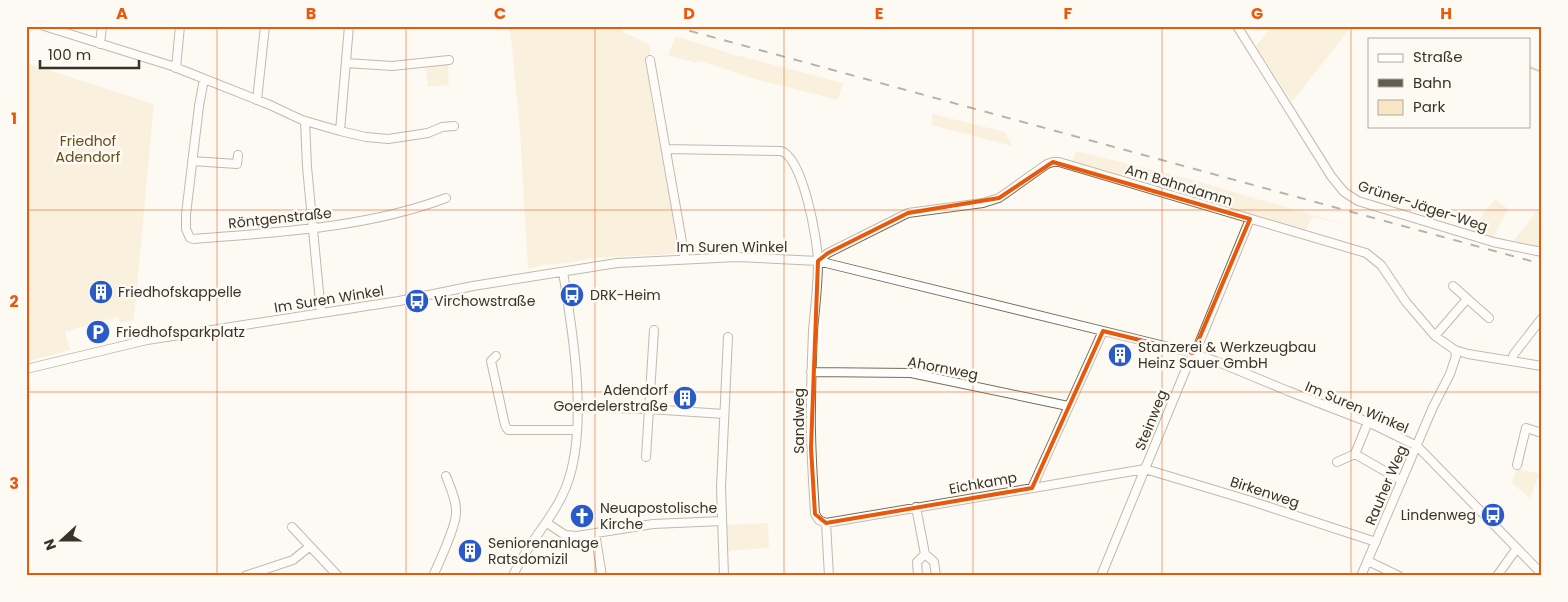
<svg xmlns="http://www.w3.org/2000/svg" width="1568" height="602" font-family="Poppins,sans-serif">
	<rect width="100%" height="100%" fill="#fdfaf4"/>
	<path fill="#f7e5c4" d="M 510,26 L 613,26 L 622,29 L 623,32 L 649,44 L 651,51 L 645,62 L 678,247 L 674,254 L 592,258 L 569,263 L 544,265 L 528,269 L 520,133 Z
		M 1272,26 L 1352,26 L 1292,102 L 1256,46 Z
		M 676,36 L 732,54 L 843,83 L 838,100 L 751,78 L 697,60 L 696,63 L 668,55 Z
		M 26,63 L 154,104 L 134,320 L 120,323 L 118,317 L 65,332 L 70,350 L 26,362 Z
		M 448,65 L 449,85 L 428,87 L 426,67 Z
		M 933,114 L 1005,132 L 1012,146 L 931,125 Z
		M 1076,151 L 1186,178 L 1350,226 L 1313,217 L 1304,232 L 1072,163 Z
		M 1495,199 L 1508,209 L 1492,240 L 1468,233 Z
		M 1542,204 L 1542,249 L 1511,244 Z
		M 1517,468 L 1540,474 L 1530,498 L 1512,483 Z
		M 768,523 L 769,548 L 727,551 L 726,525 Z"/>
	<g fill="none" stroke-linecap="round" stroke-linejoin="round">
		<path stroke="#b49d71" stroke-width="2" d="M 1529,67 L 1542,72"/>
		<g stroke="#7a6c52" stroke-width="10">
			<path id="minor" d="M 44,26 L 172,66 L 270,105 L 302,120 L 340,131 L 366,137 L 388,139 L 415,135 L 428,133 L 442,127 L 454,126
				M 1237,26 L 1331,176 L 1344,192 L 1358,201 L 1493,242 L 1542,252
				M 100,44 L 102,26
				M 650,60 L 685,259
				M 346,63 L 392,66 L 449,60
				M 176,68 L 180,26
				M 204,79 L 199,106 L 186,214 L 186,229 L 190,238 L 194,239 C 279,232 366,228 446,198
				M 257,100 L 265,26
				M 305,121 L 307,167 L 321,313
				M 340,131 L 349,26
				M 666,149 L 781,151 C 803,157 818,241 818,263 C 818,285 815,308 813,331 C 812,356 811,382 811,407 C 810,443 813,478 815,514 L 819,520 L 826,523 L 829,576
				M 192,161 L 237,164 L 238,155
				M 818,261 L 828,253 L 908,213 L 983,203 L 999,198 L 1047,164 L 1053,162 L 1059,162 L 1366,253 L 1381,265 L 1406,302 L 1435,336 L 1455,350 L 1468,354 L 1542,366
				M 1453,286 L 1489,318
				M 1435,336 L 1467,299
				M 496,356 L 491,361 L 505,425 L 508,430 L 576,430
				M 1511,361 L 1514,354 L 1542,318
				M 26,369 L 147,340 L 399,301 L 473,286 L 617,263 L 737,257 L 818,261 L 1193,353 L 1218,362 L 1288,391 L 1368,422 L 1417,446 L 1542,574
				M 811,372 L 911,373 L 1068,406
				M 577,407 L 649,409 L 724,414
				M 1355,454 L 1402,481
				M 646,457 L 654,330
				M 1337,462 L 1355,454 L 1368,422
				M 1517,465 L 1526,428 L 1542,433
				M 1032,488 L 1103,331
				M 916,507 L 925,554 L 934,562 L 936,576
				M 547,523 L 565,535 L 577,536 L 653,524 L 722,521
				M 826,523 L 1145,469 L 1248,500 L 1376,542
				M 292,527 L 338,576
				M 595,533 L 602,576
				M 1368,561 L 1399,576
				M 245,576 L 293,560 L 309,547
				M 433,576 C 439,563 456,526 456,513 C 457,501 450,487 446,476
				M 513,576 C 526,544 553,520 566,487 C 589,429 573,333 563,272
				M 724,576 L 721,487 L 728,337
				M 918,576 L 917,562 L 925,554
				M 1101,576 L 1186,369 L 1198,346 L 1250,219
				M 1361,576 L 1433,407 L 1450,374 L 1456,356 L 1455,350
				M 1497,576 L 1517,548"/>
		</g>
		<use href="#minor" stroke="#fff" stroke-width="8"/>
		<path stroke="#625c51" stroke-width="2" stroke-dasharray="9 9" stroke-linecap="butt" d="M 672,26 L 1542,264"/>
	</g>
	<path d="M0 0H1568V602H0ZM 1053,162 L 1250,219 L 1193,353 L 1103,331 L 1032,488 L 826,523 L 815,514 L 811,448 L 818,261 L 828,253 L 908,213 L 999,198 Z" fill="#fdfaf4" fill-opacity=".55" fill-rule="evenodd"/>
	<path fill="none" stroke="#e8590c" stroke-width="4" stroke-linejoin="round" d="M 1053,162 L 1250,219 L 1193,353 L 1103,331 L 1032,488 L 826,523 L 815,514 L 811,448 L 818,261 L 828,253 L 908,213 L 999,198 Z"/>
	<path fill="none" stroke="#e8590c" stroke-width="1" stroke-opacity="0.55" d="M 217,26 L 217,576M 406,26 L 406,576M 595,26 L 595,576M 784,26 L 784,576M 973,26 L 973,576M 1162,26 L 1162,576M 1351,26 L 1351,576M 26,210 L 1542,210M 26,392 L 1542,392"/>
	<defs>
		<g id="building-disc" transform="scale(1.25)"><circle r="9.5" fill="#2a59c8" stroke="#fdfaf4"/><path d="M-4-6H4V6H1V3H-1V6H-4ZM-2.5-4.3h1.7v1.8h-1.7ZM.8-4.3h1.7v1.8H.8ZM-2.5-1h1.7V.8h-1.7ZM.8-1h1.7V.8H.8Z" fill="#fff"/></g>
		<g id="bus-disc" transform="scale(1.25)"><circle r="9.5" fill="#2a59c8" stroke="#fdfaf4"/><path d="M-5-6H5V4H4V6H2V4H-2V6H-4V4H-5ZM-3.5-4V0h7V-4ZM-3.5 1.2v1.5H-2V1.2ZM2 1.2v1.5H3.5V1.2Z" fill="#fff"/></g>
		<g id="parking-disc" transform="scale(1.25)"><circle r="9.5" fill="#2a59c8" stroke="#fdfaf4"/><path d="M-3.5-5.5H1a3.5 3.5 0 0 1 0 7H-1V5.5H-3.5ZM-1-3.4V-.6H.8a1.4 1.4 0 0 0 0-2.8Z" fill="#fff"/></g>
		<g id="church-disc" transform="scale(1.25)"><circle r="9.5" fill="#2a59c8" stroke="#fdfaf4"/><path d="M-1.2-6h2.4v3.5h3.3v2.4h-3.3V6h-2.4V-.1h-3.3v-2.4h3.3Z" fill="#fff"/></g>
	</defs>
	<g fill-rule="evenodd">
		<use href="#building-disc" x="101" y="292"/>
		<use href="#bus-disc" x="572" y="295"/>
		<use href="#bus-disc" x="417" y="301"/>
		<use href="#parking-disc" x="98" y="332"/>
		<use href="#building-disc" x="1120" y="355"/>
		<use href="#building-disc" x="685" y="398"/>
		<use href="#bus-disc" x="1493" y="515"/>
		<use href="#church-disc" x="582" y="516"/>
		<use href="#building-disc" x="470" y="551"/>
	</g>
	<g text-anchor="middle" stroke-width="5" stroke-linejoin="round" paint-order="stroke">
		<g font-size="14" fill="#654d17" stroke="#fdfaf4">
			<text x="88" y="146">Friedhof<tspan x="88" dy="16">Adendorf</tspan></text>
		</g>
		<g font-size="14" fill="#393327" stroke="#fdfaf4">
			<text transform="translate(1179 185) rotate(17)" y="5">Am Bahndamm</text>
			<text transform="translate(1423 206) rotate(18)" y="5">Grüner-Jäger-Weg</text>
			<text transform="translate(280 218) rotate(-6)" y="5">Röntgenstraße</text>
			<text x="732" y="252">Im Suren Winkel</text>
			<text transform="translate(329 299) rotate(-9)" y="5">Im Suren Winkel</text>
			<text transform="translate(943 368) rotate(11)" y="5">Ahornweg</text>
			<text transform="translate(1357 407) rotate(23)" y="5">Im Suren Winkel</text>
			<text transform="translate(1151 420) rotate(-68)" y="5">Steinweg</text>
			<text transform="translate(799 421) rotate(-90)" y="5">Sandweg</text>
			<text transform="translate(983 483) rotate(-10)" y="5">Eichkamp</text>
			<text transform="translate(1386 485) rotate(-67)" y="5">Rauher Weg</text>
			<text transform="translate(1265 492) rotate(18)" y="5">Birkenweg</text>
		</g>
		<g font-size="14" fill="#393327" stroke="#fdfaf4" text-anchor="start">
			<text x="118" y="297">Friedhofskappelle</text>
			<text x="590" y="300">DRK-Heim</text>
			<text x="434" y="306">Virchowstraße</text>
			<text x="116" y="337">Friedhofsparkplatz</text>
			<text x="1138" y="352">Stanzerei &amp; Werkzeugbau<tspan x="1138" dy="16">Heinz Sauer GmbH</tspan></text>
			<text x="668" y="395" text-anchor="end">Adendorf<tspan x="668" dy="16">Goerdelerstraße</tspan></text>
			<text x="600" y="513">Neuapostolische<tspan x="600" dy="16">Kirche</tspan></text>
			<text x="1476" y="520" text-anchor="end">Lindenweg</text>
			<text x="488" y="548">Seniorenanlage<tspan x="488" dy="16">Ratsdomizil</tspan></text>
		</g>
	</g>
	<rect width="1568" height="602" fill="none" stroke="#fdfaf4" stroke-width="55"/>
	<rect x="1368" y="38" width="162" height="90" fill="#fdfaf4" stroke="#afaaa2"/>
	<rect x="1378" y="54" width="25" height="8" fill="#ffffff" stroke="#afaaa2"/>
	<text x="1413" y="62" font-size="15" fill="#393327">Straße</text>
	<rect x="1378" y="79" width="25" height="8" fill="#625c51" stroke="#afaaa2"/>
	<text x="1413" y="88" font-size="15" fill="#393327">Bahn</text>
	<rect x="1378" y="100" width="25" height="15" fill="#f7e5c4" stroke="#afaaa2"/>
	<text x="1413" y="112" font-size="15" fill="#393327">Park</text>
	<g transform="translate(62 540) rotate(249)" stroke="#fdfaf4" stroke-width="4" paint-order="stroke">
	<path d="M0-4L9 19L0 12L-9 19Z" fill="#393327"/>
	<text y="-8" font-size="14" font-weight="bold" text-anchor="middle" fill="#393327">N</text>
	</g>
	<path d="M40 60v8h99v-8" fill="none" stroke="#393327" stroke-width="2.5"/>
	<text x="48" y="60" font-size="15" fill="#393327" stroke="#fdfaf4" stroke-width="4" paint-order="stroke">100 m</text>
	<rect x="28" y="28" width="1512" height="546" fill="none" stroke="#e8590c" stroke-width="2"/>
	<g font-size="16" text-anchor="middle" font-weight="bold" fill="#e8590c">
		<text x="122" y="19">A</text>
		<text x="311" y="19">B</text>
		<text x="500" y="19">C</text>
		<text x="689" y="19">D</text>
		<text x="879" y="19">E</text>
		<text x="1068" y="19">F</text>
		<text x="1257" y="19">G</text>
		<text x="1446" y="19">H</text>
		<text x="14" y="124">1</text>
		<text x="14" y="307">2</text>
		<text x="14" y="489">3</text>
	</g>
</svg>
